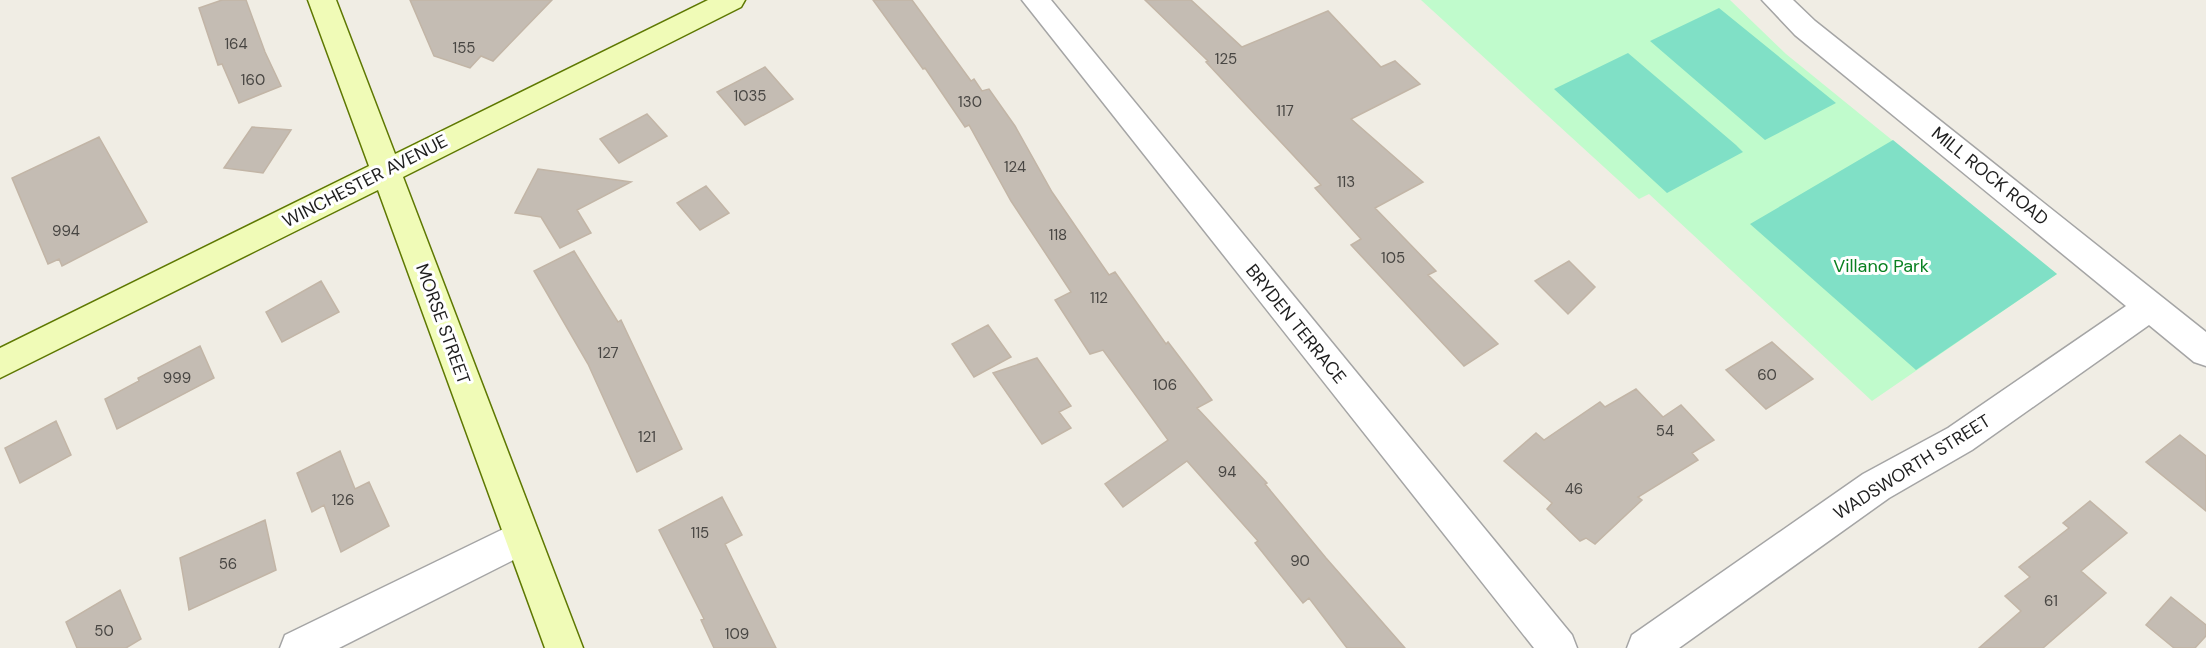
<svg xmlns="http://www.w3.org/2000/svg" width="2206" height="648" font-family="'DM Sans',sans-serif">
	<rect width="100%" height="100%" fill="#f0ede4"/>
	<path fill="#c0fbcc" d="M 1421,0 L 1730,0 L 1786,54 L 2057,274 L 1872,401 L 1649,194 L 1639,199 Z"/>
	<path fill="#80e0c6" d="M 1719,8 L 1836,103 L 1765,140 L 1650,41 Z
		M 1628,53 L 1736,145 L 1743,152 L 1667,193 L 1554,89 Z
		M 1893,140 L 2057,274 L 1916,370 L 1750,224 Z"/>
	<path fill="#c4bcb3" stroke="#c2b5a6" stroke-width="1.5" d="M 222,0 L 246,0 L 265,52 L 281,86 L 239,103 L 222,64 L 218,65 L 199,8 Z
		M 410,0 L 552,0 L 493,61 L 481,56 L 470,68 L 434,56 Z
		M 873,0 L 912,0 L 971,81 L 974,79 L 982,91 L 989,89 L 1015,126 L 1052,192 L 1109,275 L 1115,272 L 1166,344 L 1168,342 L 1212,400 L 1197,408 L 1267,483 L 1265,484 L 1326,558 L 1405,648 L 1347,648 L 1309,598 L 1303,603 L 1255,543 L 1258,541 L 1187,461 L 1123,507 L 1105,484 L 1168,440 L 1103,350 L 1090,354 L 1055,300 L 1071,292 L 1011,201 L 969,125 L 965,127 L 925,68 L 923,69 Z
		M 1145,0 L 1191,0 L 1242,47 L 1328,11 L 1381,67 L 1395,61 L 1420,84 L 1351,119 L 1423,182 L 1375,208 L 1436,271 L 1428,275 L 1498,344 L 1464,366 L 1351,245 L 1361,239 L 1315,188 L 1321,185 L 1206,62 L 1208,61 Z
		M 765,67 L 793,99 L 745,125 L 717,92 Z
		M 647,114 L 667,136 L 619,163 L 600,139 Z
		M 252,127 L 291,130 L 263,173 L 224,168 Z
		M 99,137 L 147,222 L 62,266 L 59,259 L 48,264 L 12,178 Z
		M 538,169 L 631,182 L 577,210 L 591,233 L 560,248 L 541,217 L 515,213 Z
		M 706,186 L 729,213 L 700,230 L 677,203 Z
		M 574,251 L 618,322 L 621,320 L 682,449 L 637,472 L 588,364 L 534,271 Z
		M 1569,261 L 1595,287 L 1568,314 L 1535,281 Z
		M 321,281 L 339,312 L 282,342 L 266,312 Z
		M 988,325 L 1011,357 L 974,377 L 952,344 Z
		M 1772,342 L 1813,379 L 1766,409 L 1726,370 Z
		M 200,346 L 214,378 L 117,429 L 105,399 L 139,381 L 138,378 Z
		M 1037,358 L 1071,406 L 1059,412 L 1071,428 L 1042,444 L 993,373 Z
		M 1636,389 L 1663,417 L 1681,405 L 1714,440 L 1692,453 L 1698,460 L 1638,497 L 1642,500 L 1595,544 L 1586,538 L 1580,541 L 1547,509 L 1552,503 L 1504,461 L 1536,433 L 1544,440 L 1600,402 L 1605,407 Z
		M 56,421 L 71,455 L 20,483 L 5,448 Z
		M 2180,435 L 2206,456 L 2206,511 L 2146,462 Z
		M 340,451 L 355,489 L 369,482 L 389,526 L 341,552 L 324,505 L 312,512 L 297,473 Z
		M 722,497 L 742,535 L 725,544 L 776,648 L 714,648 L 701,620 L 704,619 L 659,530 Z
		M 2090,501 L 2127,533 L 2081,571 L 2106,593 L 2043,648 L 1979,648 L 2021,611 L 2005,596 L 2030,577 L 2019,567 L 2069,528 L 2063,523 Z
		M 265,520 L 276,570 L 189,610 L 180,558 Z
		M 120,590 L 141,639 L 126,648 L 77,648 L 66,622 Z
		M 2171,597 L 2206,625 L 2206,636 L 2195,648 L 2174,648 L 2146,625 Z"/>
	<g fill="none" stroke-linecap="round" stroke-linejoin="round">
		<g stroke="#a5a5a5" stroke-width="3">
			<path id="street" d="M 1022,0 L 1051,0 L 1572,635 L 1577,648 L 1534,648 Z
				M 1762,0 L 1793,0 L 1815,21 L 2206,332 L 2206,366 L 2194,362 L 2149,325 L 1972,450 L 1889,498 L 1679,648 L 1627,648 L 1632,635 L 1863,474 L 1948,428 L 2126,306 L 1795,35 Z
				M 522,520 L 535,525 L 540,537 L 535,549 L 339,648 L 280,648 L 285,635 Z"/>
		</g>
		<g stroke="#5e7802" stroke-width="3">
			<path id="secondary" d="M 308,0 L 336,0 L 395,154 L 708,0 L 745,0 L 741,7 L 403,177 L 583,648 L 545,648 L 378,190 L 0,378 L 0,348 L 369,166 Z"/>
		</g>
		<use href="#street" fill="#fff" fill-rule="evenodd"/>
		<use href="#secondary" fill="#f0fbb7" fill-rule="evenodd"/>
	</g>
	<g text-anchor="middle" stroke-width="6" stroke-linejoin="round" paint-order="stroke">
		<g font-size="15" fill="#484643">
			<text x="236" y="49">164</text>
			<text x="464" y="53">155</text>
			<text x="1226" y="64">125</text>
			<text x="253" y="85">160</text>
			<text x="750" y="101">1035</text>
			<text x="970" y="107">130</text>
			<text x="1285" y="116">117</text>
			<text x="1015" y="172">124</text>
			<text x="1346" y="187">113</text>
			<text x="66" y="236">994</text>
			<text x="1058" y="240">118</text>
			<text x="1393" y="263">105</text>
			<text x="1099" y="303">112</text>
			<text x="608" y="358">127</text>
			<text x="1767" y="380">60</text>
			<text x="177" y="383">999</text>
			<text x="1165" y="390">106</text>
			<text x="1665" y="436">54</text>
			<text x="647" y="442">121</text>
			<text x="1227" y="477">94</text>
			<text x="1574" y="494">46</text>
			<text x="343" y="505">126</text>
			<text x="700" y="538">115</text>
			<text x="1300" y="566">90</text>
			<text x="228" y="569">56</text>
			<text x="2051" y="606">61</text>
			<text x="104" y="636">50</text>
			<text x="737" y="639">109</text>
		</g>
		<g font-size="18" fill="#1e1e1e" stroke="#fff">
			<text transform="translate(1990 176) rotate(39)" y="6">MILL ROCK ROAD</text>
			<text transform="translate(365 181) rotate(-27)" y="6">WINCHESTER AVENUE</text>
			<text transform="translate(443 324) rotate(70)" y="6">MORSE STREET</text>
			<text transform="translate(1296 324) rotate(51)" y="6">BRYDEN TERRACE</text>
			<text transform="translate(1912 467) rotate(-32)" y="6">WADSWORTH STREET</text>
		</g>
		<g font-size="18" fill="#098020" stroke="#fff">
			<text x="1881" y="272">Villano Park</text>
		</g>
	</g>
</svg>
